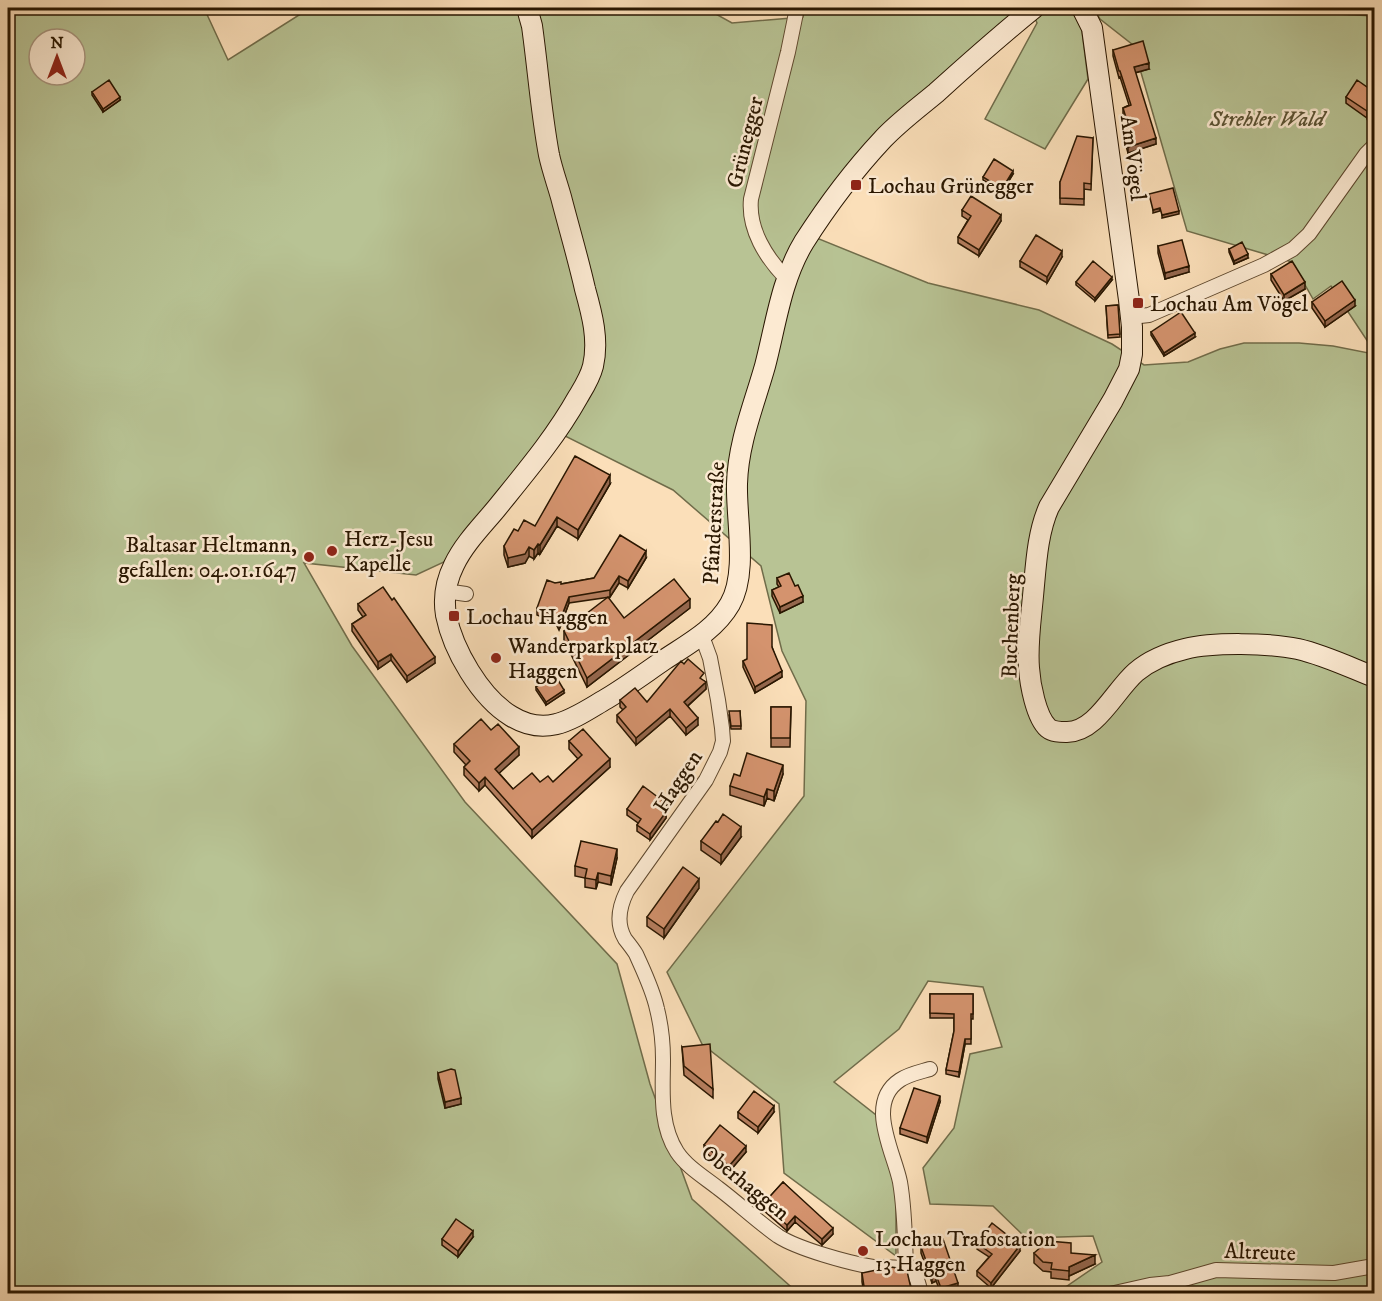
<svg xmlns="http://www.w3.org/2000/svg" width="1382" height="1301" font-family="'IM FELL DW Pica',serif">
	<rect width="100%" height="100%" fill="#fbdfb9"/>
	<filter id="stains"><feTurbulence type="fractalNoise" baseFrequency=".00333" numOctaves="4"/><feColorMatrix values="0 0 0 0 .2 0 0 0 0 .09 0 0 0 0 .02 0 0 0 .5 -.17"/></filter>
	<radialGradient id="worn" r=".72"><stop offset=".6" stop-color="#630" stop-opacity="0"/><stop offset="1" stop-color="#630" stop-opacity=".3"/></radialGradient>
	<path fill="#b8c394" stroke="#706c4a" stroke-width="1.5" fill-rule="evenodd" d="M 8,8 L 204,8 L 228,60 L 310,8 L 520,8 L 587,326 L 585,372 L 548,429 L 444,562 L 416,575 L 304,563 L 352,646 L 465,802 L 617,964 L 650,1084 L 692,1199 L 798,1293 L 8,1293 ZM 39,39 L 75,39 L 75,75 L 39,75 Z
		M 527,8 L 705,8 L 732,23 L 803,17 L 804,8 L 1025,8 L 887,126 L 814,237 L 928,283 L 1039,310 L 1112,344 L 1144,365 L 1188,362 L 1220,349 L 1244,343 L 1299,343 L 1333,346 L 1374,354 L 1374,1293 L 1057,1293 L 1102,1262 L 1093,1236 L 1026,1238 L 993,1206 L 930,1204 L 923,1168 L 954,1128 L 970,1054 L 1002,1047 L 983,987 L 928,981 L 899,1029 L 834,1082 L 876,1115 L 896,1193 L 896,1256 L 784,1173 L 779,1104 L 702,1044 L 667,972 L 804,796 L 806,701 L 782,651 L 761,566 L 673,490 L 563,435 L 602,369 L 550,157 Z
		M 1054,8 L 1064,8 L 1080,16 L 1088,79 L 1045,149 L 985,119 L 1037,23 L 1034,16 Z
		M 1093,8 L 1226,8 L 1374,16 L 1374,351 L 1331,286 L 1313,299 L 1292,262 L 1187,231 L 1133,45 L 1100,19 Z"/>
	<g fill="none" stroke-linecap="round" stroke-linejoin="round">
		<path stroke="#707a68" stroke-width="4.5" d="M 1358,1294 L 1374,1289"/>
		<g stroke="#5e482e" stroke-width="16">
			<path id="street" d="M 787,279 C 766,258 748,229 751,199 L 788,52 L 797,8
				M 1131,317 L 1149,315 L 1264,265 L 1293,249 L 1309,234 L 1366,154 L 1374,146
				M 445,591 L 466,594
				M 702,636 L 710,658 L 718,700 L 722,728 L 723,741 L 720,752 L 706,780 L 627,891 C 619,907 616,924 625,939 C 629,944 633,949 636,954 C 644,972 653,990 657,1009 C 661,1025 663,1042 663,1059 C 663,1090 659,1124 677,1152 C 687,1167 704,1177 718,1188 C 738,1203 757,1221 778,1236 C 798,1249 849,1263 873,1267 C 883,1268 900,1266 909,1270 C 917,1273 919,1286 921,1294
				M 906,1269 C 905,1240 905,1211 900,1182 C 894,1152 865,1103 900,1080 C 909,1074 920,1072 930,1069
				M 1110,1294 L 1150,1285 L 1170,1283 L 1216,1270 L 1334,1273 L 1374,1266"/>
		</g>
		<g stroke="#291600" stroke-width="22">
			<path id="secondary" d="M 527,8 L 532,26 C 538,69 541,112 549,155 C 552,169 557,183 561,197 C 569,228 578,258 585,289 C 592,314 599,340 593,366 C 590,378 584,387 578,397 C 555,438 525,473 496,509 C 481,527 464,544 454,565 C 446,581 443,597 446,615 C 453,650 480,697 511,716 C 548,739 575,717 606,699 C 626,687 645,673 664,660 C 688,644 715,630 730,604 C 748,573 736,519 737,484 C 738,443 754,405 765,366 C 776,324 781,280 804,242 C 827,206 854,170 883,139 C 899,122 918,108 936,93 C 968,64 1001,35 1034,8
				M 1082,8 L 1092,28 L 1129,300 L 1132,327 L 1132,354 L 1129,369 L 1113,400 L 1049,507 C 1037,534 1036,566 1033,596 C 1031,619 1027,644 1029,668 C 1030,684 1036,717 1048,728 C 1053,732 1060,732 1066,732 C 1096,733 1115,690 1136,672 C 1149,661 1168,653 1185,649 C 1213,642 1269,643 1298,649 C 1324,655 1349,667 1374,677"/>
		</g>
		<use href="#street" stroke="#fcead2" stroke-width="14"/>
		<use href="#secondary" stroke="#fcead2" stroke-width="20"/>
	</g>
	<path fill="#b67e5f" stroke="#291600" stroke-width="1.5" d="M 1113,50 L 1149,69 L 1135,73 L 1156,144 L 1128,153 L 1122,132 L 1122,126 L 1126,124 L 1123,114 L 1123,108 L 1129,105 L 1120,77 L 1119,78 L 1113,56 Z
		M 92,92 L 120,100 L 103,112 L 92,95 Z
		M 1374,92 L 1367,118 L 1346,103 L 1346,97 Z
		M 1093,138 L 1091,190 L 1084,189 L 1084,205 L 1060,204 L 1060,182 Z
		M 1013,174 L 1002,192 L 983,180 L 983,177 Z
		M 962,210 L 1001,221 L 979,256 L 958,243 L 958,237 L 968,220 L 962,216 Z
		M 1158,246 L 1189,272 L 1165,279 L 1158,253 Z
		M 1229,249 L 1248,258 L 1234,264 L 1229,252 Z
		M 1062,257 L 1047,283 L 1020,267 L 1020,261 Z
		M 1271,274 L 1305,289 L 1284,301 L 1271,280 Z
		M 1112,280 L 1095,301 L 1076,285 L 1076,282 Z
		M 1312,302 L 1355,306 L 1325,327 L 1312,308 Z
		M 1118,305 L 1120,337 L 1108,338 L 1106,306 Z
		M 1151,332 L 1195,337 L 1164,356 L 1151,335 Z
		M 610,484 L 578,539 L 557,526 L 540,554 L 538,553 L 534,559 L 529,556 L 525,563 L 508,567 L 504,555 L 504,546 L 535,526 Z
		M 646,558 L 628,588 L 619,583 L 610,597 L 569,603 L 559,630 L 554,620 L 551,623 L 547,619 L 537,615 L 537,608 L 555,583 L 561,584 L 594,578 Z
		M 777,578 L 795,586 L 803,602 L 780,613 L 772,596 L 772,590 L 779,587 L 777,584 Z
		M 358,604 L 435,663 L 407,682 L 391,660 L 378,669 L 352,631 L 352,624 L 363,617 L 358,610 Z
		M 690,608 L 587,687 L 564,640 L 564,631 L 624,618 Z
		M 772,647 L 782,677 L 755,693 L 743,667 L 743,661 Z
		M 704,681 L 706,689 L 688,706 L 698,725 L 686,735 L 670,716 L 636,745 L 617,722 L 617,715 L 623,710 L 620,707 L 620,700 L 647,702 Z
		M 536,687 L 564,693 L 546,705 L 536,690 Z
		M 771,707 L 791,707 L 790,747 L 771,747 Z
		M 740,711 L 741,729 L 731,729 L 729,715 Z
		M 491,730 L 519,755 L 499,773 L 513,789 L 540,782 L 553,782 L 578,759 L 569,749 L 569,741 L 610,767 L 532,838 L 485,785 L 479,791 L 464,775 L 464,767 L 466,765 L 454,752 L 454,744 Z
		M 783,774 L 774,801 L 767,798 L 764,806 L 730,795 L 730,786 L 740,776 Z
		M 627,809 L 667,810 L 666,812 L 666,818 L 650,840 L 637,831 L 637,825 L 638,823 L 627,815 Z
		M 741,837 L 721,864 L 701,850 L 701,841 Z
		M 617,858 L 611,885 L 598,882 L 596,889 L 585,887 L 585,878 L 575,876 L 575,866 Z
		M 699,888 L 664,938 L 647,926 L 647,917 Z
		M 930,994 L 973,994 L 973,1019 L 971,1019 L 971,1044 L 965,1044 L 959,1077 L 946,1074 L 946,1070 L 954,1031 L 954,1018 L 930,1018 Z
		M 682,1047 L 713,1089 L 713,1098 L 684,1075 Z
		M 438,1073 L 461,1104 L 445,1108 L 438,1079 Z
		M 940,1102 L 927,1143 L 900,1134 L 900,1128 Z
		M 738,1112 L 774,1112 L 758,1133 L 738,1118 Z
		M 704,1145 L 746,1152 L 729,1172 L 704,1151 Z
		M 783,1182 L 833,1234 L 822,1245 L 795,1222 L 787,1231 L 763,1210 L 763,1204 Z
		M 473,1237 L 458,1257 L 442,1245 L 442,1239 Z
		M 977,1243 L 1020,1251 L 991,1288 L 977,1276 L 977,1271 L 989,1257 L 977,1249 Z
		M 921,1247 L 958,1289 L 944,1293 L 941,1293 L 936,1281 L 932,1283 L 921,1253 Z
		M 1034,1253 L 1071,1253 L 1095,1264 L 1069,1276 L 1069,1280 L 1051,1278 L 1051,1272 L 1043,1271 L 1034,1263 Z
		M 897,1272 L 912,1293 L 864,1293 L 862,1282 L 862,1273 Z"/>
	<path fill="#94674d" stroke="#291600" stroke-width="1.5" d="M 1149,63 L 1149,69 L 1134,73 L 1134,67 Z
		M 120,97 L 120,100 L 103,112 L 103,109 Z
		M 1374,101 L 1374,107 L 1367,118 L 1367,111 Z
		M 1156,138 L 1156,144 L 1128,153 L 1128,147 Z
		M 1013,171 L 1013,174 L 1002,192 L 1002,189 Z
		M 1160,208 L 1160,211 L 1153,213 L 1153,210 Z
		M 1179,211 L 1179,214 L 1162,218 L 1162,215 Z
		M 1001,215 L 1001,221 L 979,256 L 979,250 Z
		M 1062,251 L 1062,257 L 1047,283 L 1047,277 Z
		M 1248,254 L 1248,258 L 1234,264 L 1234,261 Z
		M 1189,266 L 1189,272 L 1165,279 L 1165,273 Z
		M 1112,277 L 1112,280 L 1095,301 L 1095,298 Z
		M 1305,282 L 1305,289 L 1284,301 L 1284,295 Z
		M 1355,300 L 1355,306 L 1325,327 L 1325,321 Z
		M 1195,333 L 1195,337 L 1164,356 L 1164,353 Z
		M 610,475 L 610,484 L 578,539 L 578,530 Z
		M 557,517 L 557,526 L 540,554 L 540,545 Z
		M 538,544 L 538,553 L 534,559 L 534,550 Z
		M 529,547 L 529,556 L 525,563 L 508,567 L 508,558 Z
		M 646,551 L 646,558 L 628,588 L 628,581 Z
		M 619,576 L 619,583 L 610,597 L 610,590 Z
		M 803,596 L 803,602 L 780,613 L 780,607 Z
		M 569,597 L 569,603 L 559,630 L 559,623 Z
		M 690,599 L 690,608 L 587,687 L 587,678 Z
		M 554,613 L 554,620 L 551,623 L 551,616 Z
		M 391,654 L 391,660 L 378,669 L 378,662 Z
		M 435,657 L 435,663 L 407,682 L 407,676 Z
		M 782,671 L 782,677 L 755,693 L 755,687 Z
		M 706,682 L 706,689 L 684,709 L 684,702 Z
		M 564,690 L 564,693 L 546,705 L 546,702 Z
		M 670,709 L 670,716 L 636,745 L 636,738 Z
		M 698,718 L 698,725 L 686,735 L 686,728 Z
		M 519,747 L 519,755 L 495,777 L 495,769 Z
		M 610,759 L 610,767 L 532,838 L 532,830 Z
		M 783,765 L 783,774 L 774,801 L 774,791 Z
		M 485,777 L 485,785 L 479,791 L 479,783 Z
		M 767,789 L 767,798 L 764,806 L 764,797 Z
		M 667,804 L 667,810 L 665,814 L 666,812 L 666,818 L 650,840 L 650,834 Z
		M 741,827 L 741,837 L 721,864 L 721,855 Z
		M 617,849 L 617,858 L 611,885 L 611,876 Z
		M 598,873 L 598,882 L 596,889 L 596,880 Z
		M 699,879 L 699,888 L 664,938 L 664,929 Z
		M 965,1039 L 965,1044 L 959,1077 L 959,1072 Z
		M 940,1096 L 940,1102 L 927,1143 L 927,1137 Z
		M 461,1098 L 461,1104 L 445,1108 L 445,1102 Z
		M 774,1106 L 774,1112 L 758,1133 L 758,1127 Z
		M 746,1146 L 746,1152 L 729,1172 L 729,1166 Z
		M 795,1216 L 795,1222 L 787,1231 L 787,1225 Z
		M 833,1228 L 833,1234 L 822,1245 L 822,1239 Z
		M 473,1231 L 473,1237 L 458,1257 L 458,1251 Z
		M 1020,1245 L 1020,1251 L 991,1288 L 991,1283 Z
		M 1095,1255 L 1095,1264 L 1069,1276 L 1069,1267 Z
		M 936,1275 L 936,1281 L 932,1283 L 932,1277 Z
		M 958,1283 L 958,1289 L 941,1293 L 941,1288 Z"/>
	<path fill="#d4936e" stroke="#291600" stroke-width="1.5" d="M 1143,41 L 1149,63 L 1134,67 L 1156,138 L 1128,147 L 1122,126 L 1128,124 L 1123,108 L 1131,105 L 1120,71 L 1119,71 L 1113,50 Z
		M 109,80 L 120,97 L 103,109 L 92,92 Z
		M 1357,80 L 1374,92 L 1374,101 L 1367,111 L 1346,97 Z
		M 1077,136 L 1093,138 L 1091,184 L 1084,183 L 1084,199 L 1060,198 L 1060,182 Z
		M 994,159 L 1013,171 L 1002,189 L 983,177 Z
		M 1173,188 L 1179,211 L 1162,215 L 1160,208 L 1153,210 L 1149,194 Z
		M 971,196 L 1001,215 L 979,250 L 958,237 L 971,216 L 962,210 Z
		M 1036,235 L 1062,251 L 1047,277 L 1020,261 Z
		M 1182,240 L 1189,266 L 1165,273 L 1158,246 Z
		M 1242,242 L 1248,254 L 1234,261 L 1229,249 Z
		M 1093,261 L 1112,277 L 1095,298 L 1076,282 Z
		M 1292,261 L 1305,282 L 1284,295 L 1271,274 Z
		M 1342,281 L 1355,300 L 1325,321 L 1312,302 Z
		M 1118,305 L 1120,334 L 1108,335 L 1106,306 Z
		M 1181,312 L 1195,333 L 1164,353 L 1151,332 Z
		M 575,456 L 610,475 L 578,530 L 557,517 L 540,545 L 538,544 L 534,550 L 529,547 L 525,554 L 508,558 L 504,546 L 514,529 L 518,531 L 524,520 L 535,526 Z
		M 620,535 L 646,551 L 628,581 L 619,576 L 610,590 L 569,597 L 559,623 L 554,613 L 551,616 L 547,612 L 537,608 L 547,580 L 555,583 L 561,582 L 561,584 L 594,578 Z
		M 789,573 L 795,586 L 798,585 L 803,596 L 780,607 L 772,590 L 781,586 L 777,578 Z
		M 674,579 L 690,599 L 587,678 L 564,631 L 608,597 L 624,618 Z
		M 383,587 L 392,600 L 394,598 L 435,657 L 407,676 L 391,654 L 378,662 L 352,624 L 366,615 L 358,604 Z
		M 747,623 L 772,625 L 772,647 L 782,671 L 755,687 L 743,661 L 747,659 Z
		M 688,659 L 704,673 L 700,678 L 706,682 L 684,702 L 698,718 L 686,728 L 670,709 L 636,738 L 617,715 L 626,707 L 620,700 L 635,688 L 647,702 L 681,661 L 684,664 Z
		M 555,675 L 564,690 L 546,702 L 536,687 Z
		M 771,707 L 791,707 L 790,738 L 771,738 Z
		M 729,711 L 740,711 L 741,726 L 731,726 Z
		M 481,719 L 491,730 L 498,724 L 519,747 L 495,769 L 513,789 L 532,773 L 540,782 L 548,776 L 553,782 L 582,755 L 569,741 L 583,729 L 610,759 L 532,830 L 485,777 L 479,783 L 464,767 L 470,761 L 454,744 Z
		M 747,753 L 783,765 L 774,791 L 767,789 L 764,797 L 730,786 L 734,774 L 740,776 Z
		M 643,786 L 667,804 L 663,810 L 666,812 L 650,834 L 637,825 L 641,819 L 627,809 Z
		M 723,814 L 741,827 L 721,855 L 701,841 L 716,821 L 718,822 Z
		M 581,841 L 617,849 L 611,876 L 598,873 L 596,880 L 585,878 L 587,869 L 575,866 Z
		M 683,867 L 699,879 L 664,929 L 647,917 Z
		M 930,994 L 973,994 L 973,1014 L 971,1014 L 971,1039 L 965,1039 L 959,1072 L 946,1070 L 954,1031 L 954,1014 L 930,1013 Z
		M 710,1044 L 713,1089 L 684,1066 L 682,1047 Z
		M 451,1069 L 455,1070 L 461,1098 L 445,1102 L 438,1073 Z
		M 914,1088 L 940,1096 L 927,1137 L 900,1128 Z
		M 754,1091 L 774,1106 L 758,1127 L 738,1112 Z
		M 720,1125 L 746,1146 L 729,1166 L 704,1145 Z
		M 783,1182 L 833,1228 L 822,1239 L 795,1216 L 787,1225 L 763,1204 Z
		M 456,1219 L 473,1231 L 458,1251 L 442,1239 Z
		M 992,1223 L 1020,1245 L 991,1283 L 977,1271 L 992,1254 L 977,1243 Z
		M 943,1239 L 958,1283 L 941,1288 L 936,1275 L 932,1277 L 921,1247 Z
		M 1048,1241 L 1071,1243 L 1071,1253 L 1095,1255 L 1069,1267 L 1069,1271 L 1051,1269 L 1052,1263 L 1043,1262 L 1034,1253 Z
		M 891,1267 L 897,1268 L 897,1272 L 907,1271 L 912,1293 L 865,1293 L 862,1273 Z"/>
	<g fill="#8f2418" stroke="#fcead2" stroke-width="2">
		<rect x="850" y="179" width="12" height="12" rx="3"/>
		<rect x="1132" y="297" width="12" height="12" rx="3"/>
		<circle cx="332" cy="551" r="6"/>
		<circle cx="309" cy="557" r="6"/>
		<rect x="448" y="610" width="12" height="12" rx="3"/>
		<circle cx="496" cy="658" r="6"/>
		<circle cx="863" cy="1251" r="6"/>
	</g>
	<g text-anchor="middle" stroke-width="5" stroke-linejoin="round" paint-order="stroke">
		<g font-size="22" font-style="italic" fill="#5b5334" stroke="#fcead2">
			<text x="1267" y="126">Strehler Wald</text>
		</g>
		<g font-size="22" fill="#291600" stroke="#fcead2">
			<text transform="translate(744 142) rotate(-76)" y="8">Grünegger</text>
			<text transform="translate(1134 158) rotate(83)" y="8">Am Vögel</text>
			<text transform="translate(713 523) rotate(-87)" y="8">Pfänderstraße</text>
			<text transform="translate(1010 626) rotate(-88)" y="8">Buchenberg</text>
			<text transform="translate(677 781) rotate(-57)" y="8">Haggen</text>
			<text transform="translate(746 1182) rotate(39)" y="8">Oberhaggen</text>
			<text transform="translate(1260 1251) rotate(2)" y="8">Altreute</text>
		</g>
		<g font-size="22" fill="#291600" stroke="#fcead2" text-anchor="start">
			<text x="868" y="193">Lochau Grünegger</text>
			<text x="1150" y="311">Lochau Am Vögel</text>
			<text x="344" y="546">Herz-Jesu<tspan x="344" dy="25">Kapelle</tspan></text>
			<text x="297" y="552" text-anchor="end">Baltasar Heltmann,<tspan x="297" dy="25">gefallen: 04.01.1647</tspan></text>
			<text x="466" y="624">Lochau Haggen</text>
			<text x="508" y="653">Wanderparkplatz<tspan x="508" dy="25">Haggen</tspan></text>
			<text x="875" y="1246">Lochau Trafostation<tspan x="875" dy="25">13 Haggen</tspan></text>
		</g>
	</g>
	<rect width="1382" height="1301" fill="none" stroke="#fbdfb9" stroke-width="30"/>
	<rect x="9" y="9" width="1364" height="1283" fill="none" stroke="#291600" stroke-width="3"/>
	<rect x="15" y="15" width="1352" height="1271" fill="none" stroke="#291600" stroke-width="1.5"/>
	<g transform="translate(57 57)"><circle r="28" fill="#fcead2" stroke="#a8957e" stroke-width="1.5"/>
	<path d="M0-4.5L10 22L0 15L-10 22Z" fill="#8f2418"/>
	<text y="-9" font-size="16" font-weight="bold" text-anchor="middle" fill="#291600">N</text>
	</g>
	<rect width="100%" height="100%" filter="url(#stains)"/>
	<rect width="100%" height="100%" fill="url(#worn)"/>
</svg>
